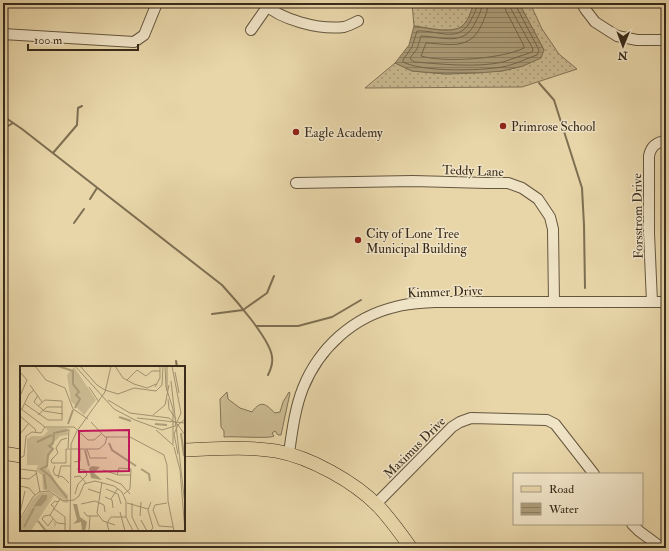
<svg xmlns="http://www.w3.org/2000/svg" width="669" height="551" font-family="'IM FELL Double Pica',serif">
	<defs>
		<pattern id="grass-dots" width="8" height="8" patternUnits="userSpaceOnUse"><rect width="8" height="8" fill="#cab991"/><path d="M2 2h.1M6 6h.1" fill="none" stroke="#a59776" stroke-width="1.8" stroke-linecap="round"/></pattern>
		<pattern id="water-rules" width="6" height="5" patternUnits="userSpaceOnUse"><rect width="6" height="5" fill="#ac9c78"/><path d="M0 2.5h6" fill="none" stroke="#8d7f62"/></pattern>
	</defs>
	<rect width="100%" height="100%" fill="#e8d6a9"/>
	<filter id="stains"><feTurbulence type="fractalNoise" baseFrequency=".005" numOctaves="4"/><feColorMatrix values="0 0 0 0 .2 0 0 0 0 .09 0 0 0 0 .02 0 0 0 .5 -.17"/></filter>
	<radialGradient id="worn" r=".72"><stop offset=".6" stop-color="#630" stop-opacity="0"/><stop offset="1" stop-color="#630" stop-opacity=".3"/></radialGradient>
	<path fill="url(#grass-dots)" stroke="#827256" d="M 412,3 L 473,3 L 473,6 C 471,11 469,19 465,23 C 457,36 427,27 414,26 Z
		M 519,3 L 530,3 L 542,29 L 559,54 L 577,69 L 522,87 L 365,88 L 395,63 L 412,71 L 446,74 L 502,71 L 523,66 L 544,50 Z"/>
	<path fill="#cab991" stroke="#827256" d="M 227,392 L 228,399 L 240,408 L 252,412 C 262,398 267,406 275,413 L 280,412 L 283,402 L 289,392 L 290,393 L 281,435 L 278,435 L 275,431 L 272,433 L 274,436 C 270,439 234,436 224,437 L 224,431 L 221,427 L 220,399 Z"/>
	<path fill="url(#water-rules)" stroke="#7e6f52" d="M 473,3 L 519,3 L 544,50 L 541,58 L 523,66 L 502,71 L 478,73 L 446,74 L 412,71 L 395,63 L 409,45 L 414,26 C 427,28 457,36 465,23 C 469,19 471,11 473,6 Z"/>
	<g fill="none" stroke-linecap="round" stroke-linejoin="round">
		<path stroke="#726449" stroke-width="1" d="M 477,3 C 477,8 475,13 472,18 C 460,45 440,30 417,31 L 412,47 L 403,60 L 403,62 C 423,72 478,71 502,67 C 514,65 525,59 537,55 L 539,50 L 516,6 L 515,3
			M 482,3 C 482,10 479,15 476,21 C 465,47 444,37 421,36 L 417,49 L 410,58 L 411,60 L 415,62 C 441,64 476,68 503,62 C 513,59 522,55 532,52 L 533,49 L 511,9 L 510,3
			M 488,3 C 488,11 485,17 482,24 C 470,51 450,44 426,43 L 421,56 C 444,63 502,59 524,48 L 524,46 L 506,11 L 504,3"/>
		<path stroke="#7e6f52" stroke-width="2" d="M 539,83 L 554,100 L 582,188 L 584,225 L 585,288
			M 3,116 L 22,129 L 222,285 C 234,298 271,340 272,357 C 273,363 271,369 268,375
			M 3,129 L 13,123
			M 53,153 L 77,125 L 78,108 L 82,106
			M 90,199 L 97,188
			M 74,223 L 84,209
			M 212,314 L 243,310 L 267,293 L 274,276
			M 256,326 L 298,326 L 332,317 L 361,300
			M 176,361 L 177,367"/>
		<g stroke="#65563e" stroke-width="12">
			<path id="minor" d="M 263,3 C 281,20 319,30 344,27 C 348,26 354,23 358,21
				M 582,3 L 585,9 L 595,22 L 617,36 L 637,40 L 666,40
				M 251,30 L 267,7
				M 3,34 L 134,42 L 144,35 L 157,3
				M 296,183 L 413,181 L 487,183 L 508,183 L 522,188 L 538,199 L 550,217 L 553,229 L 554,302
				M 652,302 L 649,233 L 649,156 C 651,146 656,142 666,141
				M 289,453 C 292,432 295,408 303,388 C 319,348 353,317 395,307 C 408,303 421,303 434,302 L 666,302
				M 376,504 L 452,427 L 460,422 L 471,418 L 547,420 L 555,424 L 594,474
				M 632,524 L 639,531 L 662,548"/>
		</g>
		<g stroke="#392b1a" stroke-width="14">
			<path id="major" d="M 184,450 C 214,449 245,446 276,451 C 310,457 355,482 379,507 C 391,520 401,534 411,548
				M 3,453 L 21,456"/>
		</g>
		<use href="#minor" stroke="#f0e4c7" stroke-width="10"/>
		<use href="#major" stroke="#e8d6a9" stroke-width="13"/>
	</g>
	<g fill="#8f2418" stroke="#f0e4c7" stroke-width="1.5">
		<circle cx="503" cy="126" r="4"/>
		<circle cx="296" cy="132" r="4"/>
		<circle cx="358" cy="240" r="4"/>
	</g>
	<g text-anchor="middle" stroke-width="3" stroke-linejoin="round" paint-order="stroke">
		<g font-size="13" fill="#392b1a" stroke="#f0e4c7" text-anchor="start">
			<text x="511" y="131">Primrose School</text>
			<text x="304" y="137">Eagle Academy</text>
			<text x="366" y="238">City of Lone Tree<tspan x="366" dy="15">Municipal Building</tspan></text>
		</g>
		<g font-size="13" fill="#392b1a" stroke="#f0e4c7">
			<text transform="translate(473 170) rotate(2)" y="5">Teddy Lane</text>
			<text transform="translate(637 216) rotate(-91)" y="5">Forsstrom Drive</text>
			<text transform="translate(445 291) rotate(-2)" y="5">Kimmer Drive</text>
			<text transform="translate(414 447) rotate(-45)" y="5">Maximus Drive</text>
		</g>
	</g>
	<g transform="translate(20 366)">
		<rect width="165" height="165" fill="#e8d6a9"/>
		<path d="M 54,1 L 76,34 L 64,49 L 51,35 L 47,9 ZM 29,126 L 34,129 L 11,165 L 0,165 L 0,155 L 13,133 L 20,127 Z" fill="#cab991"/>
		<path d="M 26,62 L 47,62 L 48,69 L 40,70 L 34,76 L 26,100 L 28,104 L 30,101 L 29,104 L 38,119 L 48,129 L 48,137 L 43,136 L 41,135 L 34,130 L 33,132 L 23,146 L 18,154 L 26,164 L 35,160 L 33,155 L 36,157 L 36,160 L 25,165 L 18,156 L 16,157 L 17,154 L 34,130 L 48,136 L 31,125 L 23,124 L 22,109 L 16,105 L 18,99 L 7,99 L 7,73 L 12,70 L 23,70 L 28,65 Z" fill="#cab991"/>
		<path d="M 72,100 L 80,101 L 74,107 L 82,114 L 71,112 L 69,102 ZM 22,129 L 27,129 L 27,133 L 21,140 L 16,140 L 14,142 L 14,140 ZM 53,138 L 57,138 L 60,151 L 67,156 L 65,165 L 62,164 L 61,156 L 53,158 L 57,154 Z" fill="#ac9c78"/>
		<path fill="none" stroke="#ac9c78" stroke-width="2" d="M 38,0 L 53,5 L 53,18 L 59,26 L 56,29 L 60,33 L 55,42M 99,51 L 111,55M 48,58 L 53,44M 135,58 L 147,59M 161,67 L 164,90M 17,76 L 32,69M 89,77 L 92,84 L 116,100M 65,84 L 69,100M 121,103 L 129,108 L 130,115M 24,108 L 26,123M 47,132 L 30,110 L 21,103 L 27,100 L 28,89 L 33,83 L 29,80 L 33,77 L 34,67 L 48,64M 18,155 L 26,165M 4,161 L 14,142"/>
		<path fill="none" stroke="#a29270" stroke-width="1" d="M 15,0 L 26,14 L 45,22 L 53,43 L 68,53M 55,0 L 94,43 L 115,54 L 142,64 L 155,60 L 161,47 L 152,0M 60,0 L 77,19 L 85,24M 95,0 L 103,12 L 114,18 L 127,22 L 136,18M 145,0 L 146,21 L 153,43 L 153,78M 147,0 L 147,25M 0,6 L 7,14 L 0,30M 155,6 L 159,27M 107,14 L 117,4 L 126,10 L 132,5 L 140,5M 151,15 L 165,139M 10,19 L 22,36M 69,21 L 79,36M 135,21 L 140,12 L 140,0M 85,24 L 98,28 L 114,22 L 136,25 L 142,19 L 143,0M 18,29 L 14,36 L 24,45 L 43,48M 148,33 L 149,43 L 156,53M 88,34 L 110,47 L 149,52 L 158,59 L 165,69M 5,38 L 28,54 L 42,54 L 42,35 L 25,34 L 18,40M 0,42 L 25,61 L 54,61 L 68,74 L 74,74 L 81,68M 2,43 L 9,28 L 14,24M 18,49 L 27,41 L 42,41M 133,49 L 145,39 L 149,19M 0,50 L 15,63 L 16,66M 117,52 L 165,57M 71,56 L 85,71 L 110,71 L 144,89 L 147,99 L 148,135 L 154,165M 136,64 L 154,80M 0,68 L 9,57M 47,72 L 41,74 L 36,82 L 38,87 L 31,94 L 32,97 L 46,97 L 46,83 L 50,83M 154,81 L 160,104 L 165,165M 48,82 L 49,63M 51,83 L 79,83 L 85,78 L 87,71M 67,83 L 70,92 L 87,92M 158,88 L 154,68 L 158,59 L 165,53M 0,92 L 4,90 L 6,70 L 12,66 L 21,67 L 25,61M 54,96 L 60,95 L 60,83M 35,100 L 33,105 L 35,109 L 43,111 L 49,117M 0,103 L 16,105 L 20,126M 83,104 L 98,109 L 111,109M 97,109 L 99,102 L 111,103 L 110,123 L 104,128M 54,111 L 60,110 L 66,117M 0,112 L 9,113 L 17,107M 38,112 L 41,100 L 51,100M 86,112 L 101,118 L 110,128M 82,116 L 77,147 L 83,155 L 95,159M 0,120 L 9,122 L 15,129M 68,123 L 80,127M 86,123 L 98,128 L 101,138M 55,128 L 58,118 L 67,109 L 65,104 L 57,103M 85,131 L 92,134 L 93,142M 40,133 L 30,149 L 37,157 L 46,158M 91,133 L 98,122M 107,137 L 128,143M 112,137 L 112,151 L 119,165M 147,137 L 135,139 L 133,144 L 139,160 L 153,161M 61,138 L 75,135 L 84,139 L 85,146M 34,141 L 31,139 L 35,135 L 38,136M 33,142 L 45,151 L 45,165M 64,146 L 67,150 L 78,150M 100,146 L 105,165M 0,147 L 5,125M 30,149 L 24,150 L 22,153 L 28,160 L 33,153M 120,150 L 121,136M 0,153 L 13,131 L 19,126 L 29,125 L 44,135 L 54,134 L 59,130 L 64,118 L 75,115 L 94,120 L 102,126 L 106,135 L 106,151 L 113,165M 121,154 L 127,165M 50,165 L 51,78 L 57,65 L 85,26 L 91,0M 69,165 L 70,150M 89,165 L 87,157 L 91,151 L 106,151M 130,165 L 133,162 L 128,144 L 131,136"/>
		<path fill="#c2185b" fill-opacity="0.15" stroke="#c2185b" stroke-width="2" d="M 109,64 L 109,105 L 59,106 L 59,65 Z"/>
		<rect width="165" height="165" fill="none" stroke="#392b1a" stroke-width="2"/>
	</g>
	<rect width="669" height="551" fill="none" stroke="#e8d6a9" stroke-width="16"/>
	<rect x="4" y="4" width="661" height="543" fill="none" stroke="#392b1a" stroke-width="2"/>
	<rect x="8" y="8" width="653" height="535" fill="none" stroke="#392b1a"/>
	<rect x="513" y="473" width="130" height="52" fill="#f0e4c7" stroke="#a79a82"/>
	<rect x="521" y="486" width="20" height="6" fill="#e8d6a9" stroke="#a79a82"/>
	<text x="549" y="493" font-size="12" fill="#392b1a">Road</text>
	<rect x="521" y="503" width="20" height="12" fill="url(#water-rules)" stroke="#a79a82"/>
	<text x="549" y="513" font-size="12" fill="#392b1a">Water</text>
	<g transform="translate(623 46) rotate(181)" stroke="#f0e4c7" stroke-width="3" paint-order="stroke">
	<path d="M0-3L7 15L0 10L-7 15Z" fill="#392b1a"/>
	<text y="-6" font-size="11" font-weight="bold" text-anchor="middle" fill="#392b1a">N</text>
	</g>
	<path d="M28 44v6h110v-6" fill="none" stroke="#392b1a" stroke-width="2"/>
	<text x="34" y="44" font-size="12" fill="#392b1a" stroke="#f0e4c7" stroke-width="3" paint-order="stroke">100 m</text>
	<rect width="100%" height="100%" filter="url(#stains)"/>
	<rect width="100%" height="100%" fill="url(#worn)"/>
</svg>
